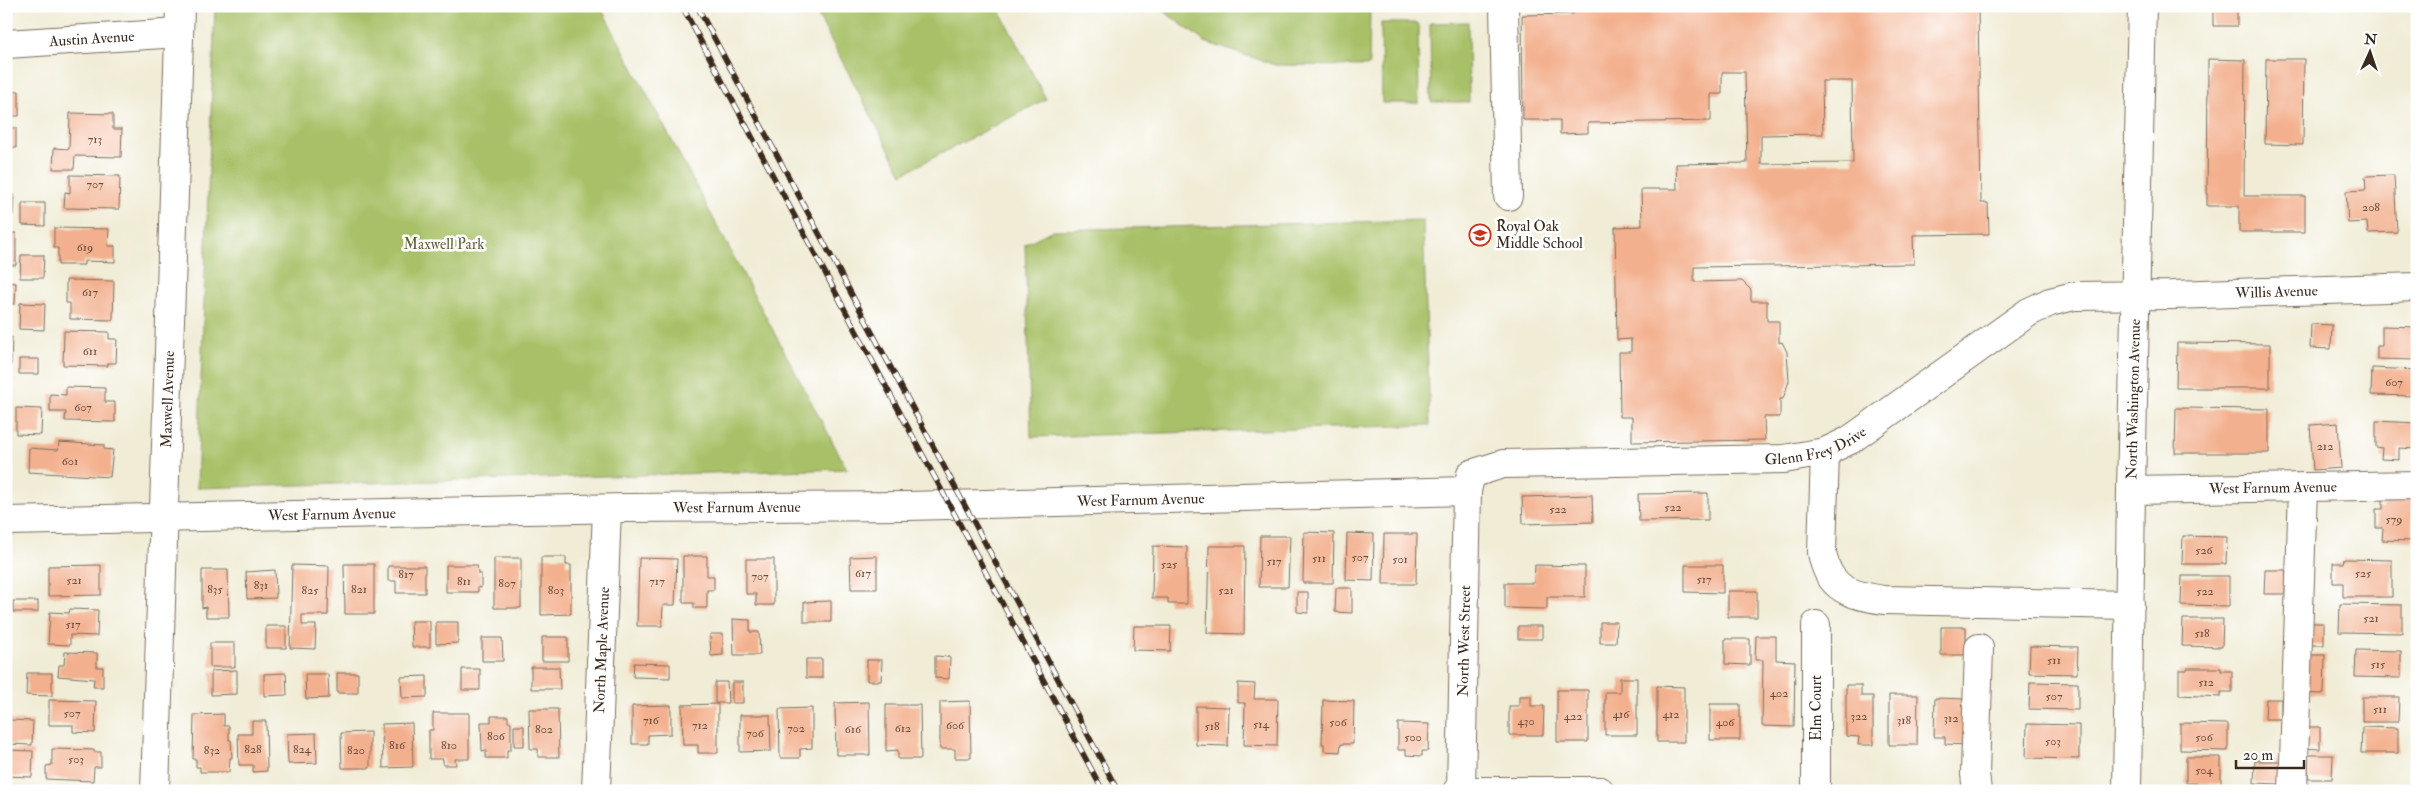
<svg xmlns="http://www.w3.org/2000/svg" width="2423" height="797" font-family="'IM FELL Double Pica',serif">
	<rect width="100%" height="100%" fill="#fff"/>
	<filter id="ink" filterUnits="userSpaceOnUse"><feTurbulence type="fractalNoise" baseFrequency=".02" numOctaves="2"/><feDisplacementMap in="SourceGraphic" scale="10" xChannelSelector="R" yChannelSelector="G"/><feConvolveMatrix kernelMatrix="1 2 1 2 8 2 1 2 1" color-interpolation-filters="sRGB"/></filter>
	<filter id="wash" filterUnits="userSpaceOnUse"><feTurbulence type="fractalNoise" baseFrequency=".0096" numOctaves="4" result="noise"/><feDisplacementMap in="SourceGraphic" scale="20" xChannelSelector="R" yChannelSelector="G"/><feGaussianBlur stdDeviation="1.12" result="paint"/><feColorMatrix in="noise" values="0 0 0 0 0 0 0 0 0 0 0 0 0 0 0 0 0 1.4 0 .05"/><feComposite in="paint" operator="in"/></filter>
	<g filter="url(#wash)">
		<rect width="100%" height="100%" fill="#f0ecd6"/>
		<path fill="#a8c167" stroke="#727642" d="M 215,6 L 600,6 L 847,469 L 197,488 Z
			M 813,6 L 997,6 L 1046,99 L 902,174 Z
			M 1157,6 L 1370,6 L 1369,66 L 1275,65 L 1205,42 Z
			M 1468,22 L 1469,102 L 1431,102 L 1430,23 Z
			M 1381,23 L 1418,23 L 1419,103 L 1382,103 Z
			M 1423,220 L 1430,425 L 1031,437 L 1025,244 L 1053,230 Z"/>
		<g id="blocks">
			<path fill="#f3b08e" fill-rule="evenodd" d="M 1573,6 L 1981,6 L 1978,8 L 1981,203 L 1988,203 L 1989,234 L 1913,235 L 1914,264 L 1694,267 L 1694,282 L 1742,281 L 1751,290 L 1751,301 L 1767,301 L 1767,321 L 1779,321 L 1779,343 L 1782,342 L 1787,352 L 1789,381 L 1783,399 L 1780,399 L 1780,417 L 1764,417 L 1765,440 L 1632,442 L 1632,417 L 1620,417 L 1619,352 L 1631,352 L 1631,339 L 1617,340 L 1615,227 L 1642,226 L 1641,189 L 1677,189 L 1676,164 L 1747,163 L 1745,72 L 1722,72 L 1722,94 L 1711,94 L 1711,121 L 1588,123 L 1588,133 L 1560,134 L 1560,120 L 1523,120 L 1522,15 L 1573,14 ZM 1822,81 L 1852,81 L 1853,163 L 1761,164 L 1761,135 L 1823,134 Z
				M 2213,6 L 2237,6 L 2237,26 L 2213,26 Z
				M 2208,59 L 2245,60 L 2244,196 L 2305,196 L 2305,232 L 2239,232 L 2239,206 L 2207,206 Z
				M 2266,59 L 2304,59 L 2303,145 L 2265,144 Z
				M 6,91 L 19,91 L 19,116 L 6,116 Z
				M 70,113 L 113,114 L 113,129 L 122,129 L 121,157 L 75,156 L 74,169 L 53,169 L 54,148 L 69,149 Z
				M 6,128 L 16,128 L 16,148 L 6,147 Z
				M 2417,165 L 2417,218 L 2413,218 L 2411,166 Z
				M 70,175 L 120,176 L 119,209 L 64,208 L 65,192 L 70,193 Z
				M 2394,175 L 2397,232 L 2368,233 L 2367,222 L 2348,223 L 2346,191 L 2366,190 L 2365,176 Z
				M 6,195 L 14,195 L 13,215 L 6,215 Z
				M 22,203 L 45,203 L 45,226 L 22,225 Z
				M 54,228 L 109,229 L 108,246 L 115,246 L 115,262 L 84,261 L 84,265 L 58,265 L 58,248 L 54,248 Z
				M 6,233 L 16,233 L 16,265 L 6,265 Z
				M 21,255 L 44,255 L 43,278 L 20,278 Z
				M 66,280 L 114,281 L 113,320 L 70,319 L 70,303 L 66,303 Z
				M 6,282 L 16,283 L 15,304 L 6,304 Z
				M 20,303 L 45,304 L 44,330 L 19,329 Z
				M 2311,324 L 2332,325 L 2331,349 L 2310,348 Z
				M 2382,326 L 2417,327 L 2417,360 L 2377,359 L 2377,346 L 2382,346 Z
				M 64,331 L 109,332 L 109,339 L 117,339 L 116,363 L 108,363 L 108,366 L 63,365 Z
				M 6,337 L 12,337 L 11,365 L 6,365 Z
				M 2177,343 L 2270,344 L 2270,388 L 2176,388 Z
				M 19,359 L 39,359 L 39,374 L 19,374 Z
				M 2372,368 L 2417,370 L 2417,396 L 2371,395 Z
				M 66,387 L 105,388 L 105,402 L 115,402 L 115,422 L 65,421 L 66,412 L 50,412 L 50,394 L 66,395 Z
				M 6,392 L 9,392 L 9,413 L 6,413 Z
				M 16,408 L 42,409 L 41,435 L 16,434 Z
				M 2176,408 L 2269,409 L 2269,453 L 2175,453 Z
				M 2376,421 L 2417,423 L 2417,449 L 2399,448 L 2399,460 L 2381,459 L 2382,448 L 2376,447 Z
				M 2338,423 L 2341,468 L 2313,470 L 2310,425 Z
				M 6,441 L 9,441 L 8,469 L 6,469 Z
				M 59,442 L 104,445 L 104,449 L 113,450 L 110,477 L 28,472 L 29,448 L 58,450 Z
				M 1708,493 L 1708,520 L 1639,521 L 1638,494 Z
				M 1592,495 L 1593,522 L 1523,524 L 1522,497 Z
				M 2383,497 L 2413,497 L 2412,541 L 2382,540 L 2383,528 L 2376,528 L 2376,509 L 2383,509 Z
				M 1304,532 L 1334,533 L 1333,583 L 1303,583 Z
				M 1347,533 L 1374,534 L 1373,581 L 1346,580 Z
				M 1384,534 L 1417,534 L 1416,584 L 1383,584 Z
				M 1260,536 L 1290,536 L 1288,587 L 1259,587 Z
				M 2183,536 L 2227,537 L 2226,564 L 2182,564 Z
				M 1153,546 L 1187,547 L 1187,604 L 1168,604 L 1168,598 L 1152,598 Z
				M 1209,546 L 1245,546 L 1244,634 L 1207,633 Z
				M 683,556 L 707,556 L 707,576 L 714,576 L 714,590 L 707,590 L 707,608 L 694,608 L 694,603 L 683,603 Z
				M 877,556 L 877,589 L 851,589 L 850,557 Z
				M 541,557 L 566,557 L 566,565 L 571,565 L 571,614 L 541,615 Z
				M 494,558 L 521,558 L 521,608 L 494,608 Z
				M 639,558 L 677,559 L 675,605 L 663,605 L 662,626 L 637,626 Z
				M 746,559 L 774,559 L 774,605 L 756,605 L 756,594 L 746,594 Z
				M 2344,559 L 2392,560 L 2392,597 L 2343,597 L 2343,583 L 2333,583 L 2333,563 L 2343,563 Z
				M 344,564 L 374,564 L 374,614 L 345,614 Z
				M 101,565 L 101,595 L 48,596 L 48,566 Z
				M 292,565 L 329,566 L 328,615 L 302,615 L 302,625 L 316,625 L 315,649 L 290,648 Z
				M 446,565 L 477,565 L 478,574 L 481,574 L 481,588 L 478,587 L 478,592 L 446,592 Z
				M 1535,565 L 1585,566 L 1585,597 L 1547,597 L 1547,609 L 1505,608 L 1505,583 L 1534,583 Z
				M 1685,565 L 1723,565 L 1723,593 L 1685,592 Z
				M 388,566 L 425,566 L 425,593 L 396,593 L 396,581 L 388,581 Z
				M 202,570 L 228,570 L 229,617 L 206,617 L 206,607 L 202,608 Z
				M 275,570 L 276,598 L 247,599 L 246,572 Z
				M 2265,570 L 2286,570 L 2285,594 L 2264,594 Z
				M 2182,576 L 2229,576 L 2229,606 L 2181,605 Z
				M 1336,588 L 1352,588 L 1352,613 L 1335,612 Z
				M 1728,591 L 1757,591 L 1757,617 L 1728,617 Z
				M 1297,592 L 1308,592 L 1308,613 L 1297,612 Z
				M 13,601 L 38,601 L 38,612 L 13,612 Z
				M 831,601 L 831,622 L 804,622 L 804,602 Z
				M 2340,604 L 2402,605 L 2402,633 L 2339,632 Z
				M 70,609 L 98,610 L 97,636 L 70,635 L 70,645 L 48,644 L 50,612 L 69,613 Z
				M 733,619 L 750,620 L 750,632 L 759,632 L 760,655 L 734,655 Z
				M 2183,619 L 2223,619 L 2222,647 L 2182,646 Z
				M 411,621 L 430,621 L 430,647 L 412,647 Z
				M 436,622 L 458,622 L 458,643 L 436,644 Z
				M 1600,622 L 1617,622 L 1616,643 L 1600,643 Z
				M 2301,623 L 2324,623 L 2324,645 L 2301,645 Z
				M 266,626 L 286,626 L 286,648 L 266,648 Z
				M 1134,626 L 1171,626 L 1170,651 L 1133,650 Z
				M 1518,626 L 1542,626 L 1542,639 L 1518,639 Z
				M 1941,627 L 1966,627 L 1966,655 L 1941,655 Z
				M 710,634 L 723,634 L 723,655 L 711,656 Z
				M 1756,636 L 1776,636 L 1776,660 L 1795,661 L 1794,727 L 1762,726 L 1763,660 L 1755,660 Z
				M 542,637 L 568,637 L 568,661 L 542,661 Z
				M 482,638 L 502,638 L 503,661 L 482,661 Z
				M 1725,639 L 1750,639 L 1750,665 L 1725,664 Z
				M 210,643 L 235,643 L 235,667 L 210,667 Z
				M 2030,646 L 2078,647 L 2077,674 L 2029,673 Z
				M 2356,650 L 2401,651 L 2401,678 L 2355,677 Z
				M 65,652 L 97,653 L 97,667 L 103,667 L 103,687 L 93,687 L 94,679 L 58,676 L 59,665 L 64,665 Z
				M 2299,655 L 2325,655 L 2324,694 L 2298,693 Z
				M 935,656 L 950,657 L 949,679 L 935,678 Z
				M 806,659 L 822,659 L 822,678 L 806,678 Z
				M 867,660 L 882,660 L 881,681 L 867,681 Z
				M 634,663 L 670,664 L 670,678 L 633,677 Z
				M 531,667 L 559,667 L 560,689 L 531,689 Z
				M 2187,668 L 2221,668 L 2221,671 L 2232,671 L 2232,692 L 2221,692 L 2221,697 L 2179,695 L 2179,670 L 2187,670 Z
				M 462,669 L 480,669 L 480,690 L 462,690 Z
				M 237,670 L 237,694 L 211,695 L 211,671 Z
				M 27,673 L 52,673 L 52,696 L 26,695 Z
				M 286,673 L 287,695 L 264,696 L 264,674 Z
				M 337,673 L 358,673 L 358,693 L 337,693 Z
				M 305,674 L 328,674 L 329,698 L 306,699 Z
				M 427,676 L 427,697 L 402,698 L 401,677 Z
				M 1620,678 L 1637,678 L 1637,735 L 1605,735 L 1605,692 L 1620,692 Z
				M 715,682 L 727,682 L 728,703 L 715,703 Z
				M 732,682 L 743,682 L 743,703 L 732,703 Z
				M 2030,682 L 2078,683 L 2078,710 L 2029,709 Z
				M 1238,683 L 1255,684 L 1254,699 L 1278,699 L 1277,746 L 1244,745 L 1245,703 L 1238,703 Z
				M 1846,685 L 1861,685 L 1861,696 L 1873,696 L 1873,745 L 1858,745 L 1859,737 L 1846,736 Z
				M 1657,686 L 1684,687 L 1684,742 L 1657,742 Z
				M 1557,690 L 1588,690 L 1588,742 L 1557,742 Z
				M 1889,695 L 1918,695 L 1917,745 L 1889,745 Z
				M 1519,696 L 1531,696 L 1531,706 L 1544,706 L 1543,735 L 1509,735 L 1509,706 L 1519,706 Z
				M 2362,697 L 2399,697 L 2398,722 L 2362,722 Z
				M 1935,698 L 1967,699 L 1967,745 L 1945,744 L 1945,737 L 1934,737 Z
				M 2266,699 L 2281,699 L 2281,719 L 2265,719 Z
				M 49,700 L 96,701 L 95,733 L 73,732 L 73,725 L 49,725 Z
				M 1323,700 L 1354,701 L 1353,744 L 1341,744 L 1340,752 L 1324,751 L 1324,744 L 1322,744 Z
				M 970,701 L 971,758 L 955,758 L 955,749 L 940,749 L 940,702 Z
				M 869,702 L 870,755 L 836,755 L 835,703 Z
				M 718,704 L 718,753 L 698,753 L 698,745 L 683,745 L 682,705 Z
				M 1710,704 L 1740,704 L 1740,740 L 1710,740 Z
				M 671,705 L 671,734 L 648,735 L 648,744 L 632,744 L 632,706 Z
				M 886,705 L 920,705 L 921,759 L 898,759 L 898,750 L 886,751 Z
				M 1196,706 L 1229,707 L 1228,746 L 1196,745 Z
				M 812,708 L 812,748 L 800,749 L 800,758 L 780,758 L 779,709 Z
				M 529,709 L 558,709 L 559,757 L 538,757 L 538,749 L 530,749 Z
				M 433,713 L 469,713 L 469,759 L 455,759 L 456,765 L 443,765 L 443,759 L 429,759 L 429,730 L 433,730 Z
				M 224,714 L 224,726 L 229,726 L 229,740 L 231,740 L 232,758 L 230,758 L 229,772 L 200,772 L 200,767 L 196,767 L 196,759 L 193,759 L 194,715 Z
				M 740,715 L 770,715 L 771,751 L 740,752 Z
				M 491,716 L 508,716 L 508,722 L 511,722 L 511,750 L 507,750 L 507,758 L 486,758 L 486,750 L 482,751 L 481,722 L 491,722 Z
				M 8,720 L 33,721 L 32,745 L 8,744 Z
				M 252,721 L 266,721 L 267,771 L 253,772 L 253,765 L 239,765 L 238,734 L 252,734 Z
				M 412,723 L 413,767 L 383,768 L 382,724 Z
				M 1398,723 L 1429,724 L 1428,751 L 1422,751 L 1422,756 L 1406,755 L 1406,750 L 1398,750 Z
				M 2180,723 L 2228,724 L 2228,751 L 2180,750 Z
				M 2027,724 L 2079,725 L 2079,759 L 2026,758 Z
				M 514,726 L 524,726 L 524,746 L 514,746 Z
				M 2299,727 L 2320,727 L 2320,749 L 2299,748 Z
				M 2362,727 L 2398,728 L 2398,753 L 2361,753 Z
				M 370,732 L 370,768 L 342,768 L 341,733 Z
				M 316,733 L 317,763 L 288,764 L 287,734 Z
				M 52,749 L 94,750 L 94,752 L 101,752 L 101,767 L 94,767 L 93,781 L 46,779 L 46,766 L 52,765 Z
				M 7,750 L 33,751 L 32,777 L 6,776 Z
				M 2308,755 L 2333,755 L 2332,779 L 2308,779 Z
				M 2186,757 L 2221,757 L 2221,784 L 2186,783 Z
				M 2255,761 L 2280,761 L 2280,784 L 2254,783 Z"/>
		</g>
	</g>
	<g filter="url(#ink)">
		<use href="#blocks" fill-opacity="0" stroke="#7a6e5e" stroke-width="1"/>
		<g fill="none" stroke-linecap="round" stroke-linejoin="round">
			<g stroke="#7a6e5e" stroke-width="30">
				<g id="minor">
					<path d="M 1504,6 L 1508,196"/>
					<path id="s1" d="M 6,44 L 179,33"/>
					<path d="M 1825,452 L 1822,552 C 1828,590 1851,595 1884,600 L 2130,605"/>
					<path id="s2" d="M 2131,490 L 2417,485"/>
					<path id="s3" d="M 6,521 L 627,508 L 908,506 L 1467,491"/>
					<path d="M 1816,625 L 1816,791"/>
					<path id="s4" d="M 1461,790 L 1467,491 L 1471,474 L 1503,464 L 1784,459 L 1825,452 L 1850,440 L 2029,312 L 2050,302 L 2074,296 L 2172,295 L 2417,287"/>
					<path id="s5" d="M 155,791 L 180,6"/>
					<path id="s6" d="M 596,791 L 607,509"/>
					<path d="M 1457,791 L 1600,791"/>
					<path d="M 1977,791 L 1975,774 L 1979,648"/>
					<path id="s7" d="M 2127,791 L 2131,490 L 2142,6"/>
					<path d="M 2293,791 L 2303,488"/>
				</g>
			</g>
			<use href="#minor" stroke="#fff" stroke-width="28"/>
			<g stroke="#3b2a1e" stroke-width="5.5">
				<path id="rail" d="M 682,6 L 1103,791
					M 697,6 L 1118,791"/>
			</g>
			<use href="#rail" stroke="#fff" stroke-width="4" stroke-dasharray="11" stroke-linecap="butt"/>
		</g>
	</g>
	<defs>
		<g id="school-ring" transform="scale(1.125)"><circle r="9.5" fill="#fff" stroke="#c8321e" stroke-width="1.5"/><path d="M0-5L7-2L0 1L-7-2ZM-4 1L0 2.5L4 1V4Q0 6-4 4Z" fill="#c8321e"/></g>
	</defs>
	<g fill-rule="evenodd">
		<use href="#school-ring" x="1480" y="235"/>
	</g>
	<g text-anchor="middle" stroke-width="5" stroke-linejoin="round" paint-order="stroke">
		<g font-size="12" fill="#694c3a">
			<text x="95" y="143">713</text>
			<text x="95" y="188">707</text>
			<text x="2371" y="211">208</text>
			<text x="85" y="251">619</text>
			<text x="90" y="296">617</text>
			<text x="90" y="355">611</text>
			<text x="2394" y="386">607</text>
			<text x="83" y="411">607</text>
			<text x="2325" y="450">212</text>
			<text x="70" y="465">601</text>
			<text x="1673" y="511">522</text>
			<text x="1558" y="513">522</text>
			<text x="2394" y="523">579</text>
			<text x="2204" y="554">526</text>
			<text x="1360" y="561">507</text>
			<text x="1319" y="562">511</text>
			<text x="1400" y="563">501</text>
			<text x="1274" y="565">517</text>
			<text x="1169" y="568">525</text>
			<text x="863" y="577">617</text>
			<text x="2363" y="577">525</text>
			<text x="406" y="578">817</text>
			<text x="760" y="580">707</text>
			<text x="1704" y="583">517</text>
			<text x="74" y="584">521</text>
			<text x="464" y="585">811</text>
			<text x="657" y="585">717</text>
			<text x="507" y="587">807</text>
			<text x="261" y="589">831</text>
			<text x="215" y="593">835</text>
			<text x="359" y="593">821</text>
			<text x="310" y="594">825</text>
			<text x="556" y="594">803</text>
			<text x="1226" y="594">521</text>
			<text x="2205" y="595">522</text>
			<text x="2371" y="622">521</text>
			<text x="73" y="628">517</text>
			<text x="2202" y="637">518</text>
			<text x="2054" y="664">511</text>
			<text x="2378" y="668">515</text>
			<text x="2206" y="686">512</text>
			<text x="1779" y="697">402</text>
			<text x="2054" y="700">507</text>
			<text x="2380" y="713">511</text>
			<text x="72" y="717">507</text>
			<text x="1621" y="718">416</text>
			<text x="1671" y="718">412</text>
			<text x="1573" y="720">422</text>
			<text x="1859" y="720">322</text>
			<text x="1951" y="722">312</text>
			<text x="651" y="724">716</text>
			<text x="1904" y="724">318</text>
			<text x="1526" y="725">430</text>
			<text x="1338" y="726">506</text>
			<text x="1725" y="726">406</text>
			<text x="1261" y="728">514</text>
			<text x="700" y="729">712</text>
			<text x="955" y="729">606</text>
			<text x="1212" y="730">518</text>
			<text x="796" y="732">702</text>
			<text x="903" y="732">612</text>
			<text x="544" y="733">802</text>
			<text x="853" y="733">616</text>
			<text x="755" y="737">706</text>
			<text x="496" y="740">806</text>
			<text x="1413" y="741">500</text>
			<text x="2204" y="741">506</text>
			<text x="2053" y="745">503</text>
			<text x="397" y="749">816</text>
			<text x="449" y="749">810</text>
			<text x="253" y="753">828</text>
			<text x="302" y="753">824</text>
			<text x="212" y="754">832</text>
			<text x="356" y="754">820</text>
			<text x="76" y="763">503</text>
			<text x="2204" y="774">504</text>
		</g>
		<g font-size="15" fill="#3b2a1e" stroke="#fff">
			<text dy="5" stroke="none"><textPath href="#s1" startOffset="86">Austin Avenue</textPath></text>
			<text dy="5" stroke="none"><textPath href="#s4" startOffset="1171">Willis Avenue</textPath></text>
			<text dy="5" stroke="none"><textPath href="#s7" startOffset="392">North Washington Avenue</textPath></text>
			<text dy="5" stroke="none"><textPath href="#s5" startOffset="392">Maxwell Avenue</textPath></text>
			<text dy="5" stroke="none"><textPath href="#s4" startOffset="665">Glenn Frey Drive</textPath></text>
			<text dy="5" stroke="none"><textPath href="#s2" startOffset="142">West Farnum Avenue</textPath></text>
			<text dy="5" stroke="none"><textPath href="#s3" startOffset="1135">West Farnum Avenue</textPath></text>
			<text dy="5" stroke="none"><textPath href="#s3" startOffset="731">West Farnum Avenue</textPath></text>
			<text dy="5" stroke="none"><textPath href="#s3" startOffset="326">West Farnum Avenue</textPath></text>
			<text dy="5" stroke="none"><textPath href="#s4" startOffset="149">North West Street</textPath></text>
			<text dy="5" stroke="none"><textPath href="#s6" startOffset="141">North Maple Avenue</textPath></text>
			<text transform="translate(1816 708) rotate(-90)" y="5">Elm Court</text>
		</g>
		<g font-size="15" fill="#3b2a1e" stroke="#fff" text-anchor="start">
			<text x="1496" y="231">Royal Oak<tspan x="1496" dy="17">Middle School</tspan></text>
		</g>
		<g font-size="15" fill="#615f38" stroke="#fff">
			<text x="444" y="249">Maxwell Park</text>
		</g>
	</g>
	<rect width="2423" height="797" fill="none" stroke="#fff" stroke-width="25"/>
	<g transform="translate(2370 52) rotate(3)" stroke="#ffffff" stroke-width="4" paint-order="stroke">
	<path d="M0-4L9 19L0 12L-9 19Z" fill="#3b2a1e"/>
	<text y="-8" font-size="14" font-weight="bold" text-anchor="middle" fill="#3b2a1e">N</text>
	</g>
	<path d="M2236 760v8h68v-8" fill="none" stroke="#3b2a1e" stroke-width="2.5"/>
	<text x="2243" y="760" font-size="15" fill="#3b2a1e" stroke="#ffffff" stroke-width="4" paint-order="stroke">20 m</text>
</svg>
